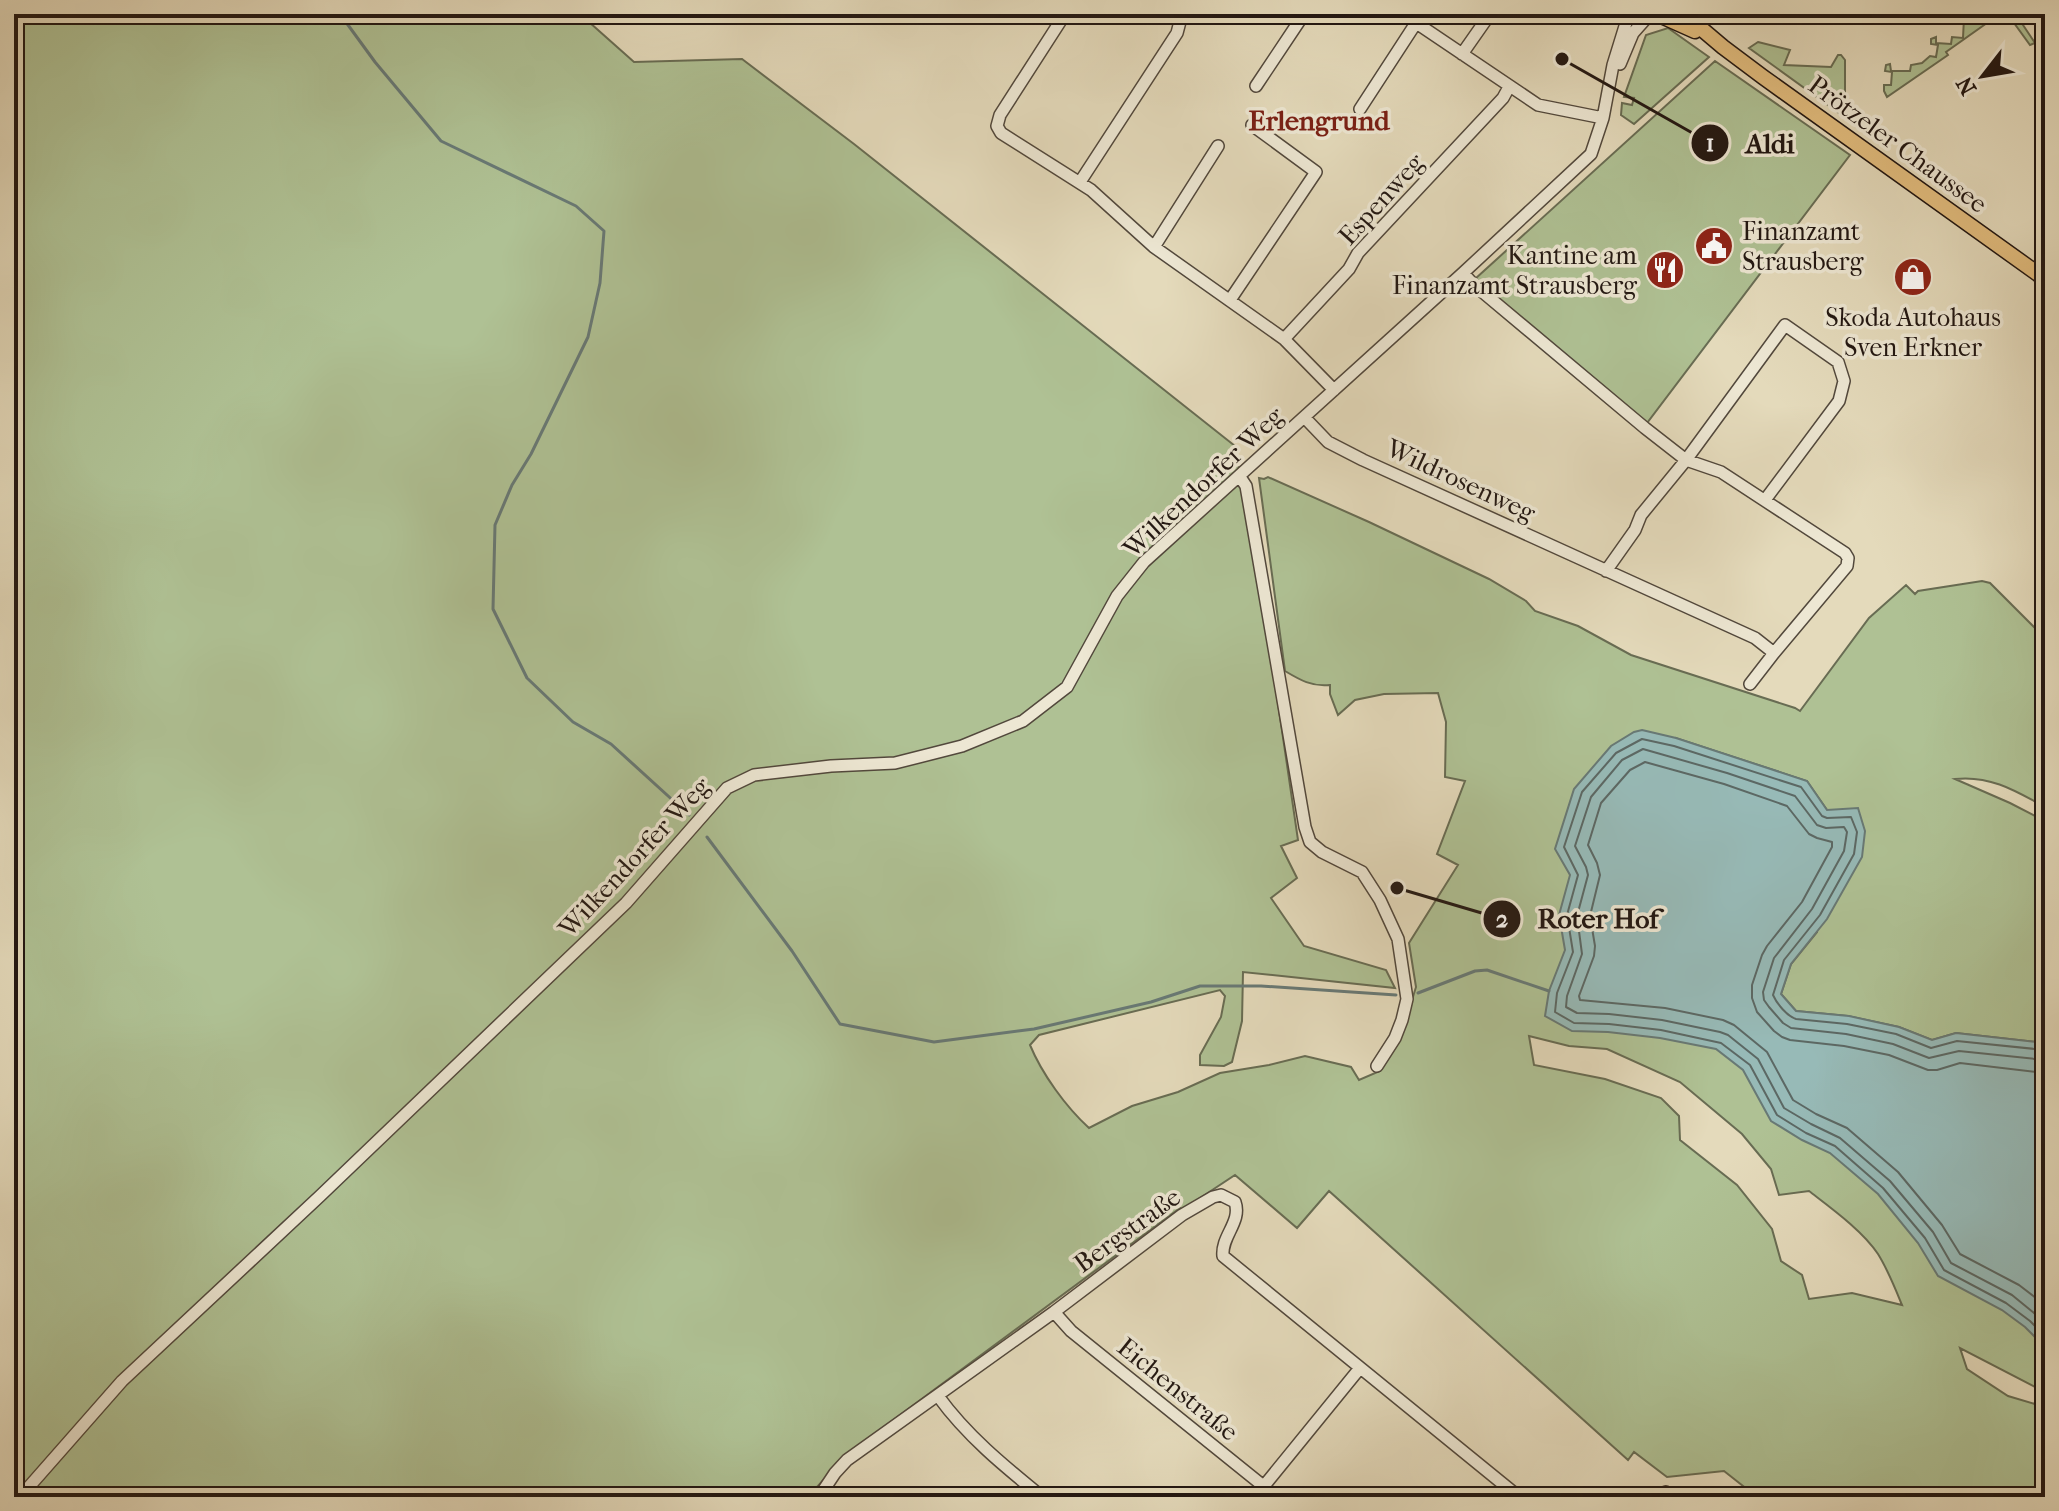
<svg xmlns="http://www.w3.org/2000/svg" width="2059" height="1511" font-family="'IM FELL French Canon',serif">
	<rect width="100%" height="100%" fill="#e4dabb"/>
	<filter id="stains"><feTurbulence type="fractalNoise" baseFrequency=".0025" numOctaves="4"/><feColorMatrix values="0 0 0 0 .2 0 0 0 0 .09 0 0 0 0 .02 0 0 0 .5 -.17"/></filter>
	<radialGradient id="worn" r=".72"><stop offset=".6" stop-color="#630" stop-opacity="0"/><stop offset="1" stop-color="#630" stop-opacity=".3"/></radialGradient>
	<path fill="#afc194" stroke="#686c53" stroke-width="2" fill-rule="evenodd" d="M 14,14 L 580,14 L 634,62 L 742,59 L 854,144 L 1235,446 L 1273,669 L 1298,840 L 1281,846 L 1297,878 L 1271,898 L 1304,946 L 1386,970 L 1395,988 L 1243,972 L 1242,1021 L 1232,1062 L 1224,1066 L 1200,1065 L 1200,1055 L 1221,1017 L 1225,996 L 1220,990 L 1039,1035 L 1030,1045 C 1042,1074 1066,1107 1089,1128 L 1132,1106 L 1178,1092 L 1220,1073 L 1269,1065 L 1305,1056 L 1351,1067 L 1359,1080 L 1380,1071 L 1396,1045 L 1408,1013 L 1416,987 L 1409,943 L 1458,865 L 1437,854 L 1465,781 L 1445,777 L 1446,722 L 1438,693 L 1384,694 L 1355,700 L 1338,715 L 1330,694 L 1330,685 C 1312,687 1300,680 1285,671 L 1259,478 L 1264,479 L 1268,477 L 1369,522 L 1489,579 L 1526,601 L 1535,611 L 1578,626 L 1631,655 L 1795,708 L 1800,711 L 1869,618 L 1906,585 L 1915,594 L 1918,591 L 1982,581 L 1990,583 L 2045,638 L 2045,807 C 2016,791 1990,775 1955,779 L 2010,803 L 2045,821 L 2045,1043 L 1956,1033 L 1932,1040 L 1899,1027 L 1848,1016 L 1796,1011 L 1781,994 L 1791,964 L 1817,932 L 1827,810 L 1807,781 L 1676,738 L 1666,1003 L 2045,1324 L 2045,1392 L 1960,1348 L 1967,1369 L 2008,1396 L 2045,1407 L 2045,1497 L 1757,1497 L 1724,1471 L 1667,1477 L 1634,1452 L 1628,1460 L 1329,1191 L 1297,1228 L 1235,1175 L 1182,1210 L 1180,1208 L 846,1455 L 808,1497 L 14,1497 ZM 1529,1036 L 1569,1046 L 1607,1049 L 1680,1082 L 1742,1134 L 1771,1169 L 1779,1195 L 1809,1191 C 1831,1208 1863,1231 1878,1254 C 1888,1270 1895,1288 1902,1305 L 1852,1293 L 1809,1299 L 1802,1275 L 1781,1261 L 1772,1229 L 1737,1185 L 1680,1140 L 1679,1116 L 1661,1098 L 1605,1079 L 1534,1065 Z
		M 1853,14 L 2045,14 L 2045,21 L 2021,22 L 2035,43 L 2030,45 L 2014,23 L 1987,23 L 1946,52 L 1948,55 L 1887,97 L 1884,91 L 1884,85 L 1891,85 L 1892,72 L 1885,71 L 1886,65 L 1890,64 L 1891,71 L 1910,71 L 1911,65 L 1922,63 L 1930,56 L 1936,57 L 1938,45 L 1931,44 L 1931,39 L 1936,37 L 1936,43 L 1951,44 L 1952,37 L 1963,38 L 1964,18 Z
		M 1668,28 L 1709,57 L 1634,124 L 1621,115 L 1622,103 L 1632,105 L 1634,98 L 1624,97 L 1646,35 Z
		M 1758,42 L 1790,50 L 1784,65 L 1831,67 L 1838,55 L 1841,55 L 1845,60 L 1845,108 L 1839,113 L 1749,48 Z
		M 1715,61 L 1850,155 L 1647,423 L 1475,279 Z"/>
	<path fill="#97bab7" stroke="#687975" stroke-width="2" d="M 1642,730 L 1676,738 L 1807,781 L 1827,810 L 1858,808 L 1865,831 L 1862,857 L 1827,919 L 1791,964 L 1781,994 L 1796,1011 L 1849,1016 L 1899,1027 L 1932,1040 L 1956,1033 L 2045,1043 L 2045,1347 L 2025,1327 L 2002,1310 L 1938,1276 L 1918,1243 L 1878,1194 L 1830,1153 L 1802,1140 L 1771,1121 L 1743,1070 L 1716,1049 L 1660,1038 L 1608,1032 L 1572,1031 L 1545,1016 L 1549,991 L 1565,950 L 1559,915 L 1570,875 L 1555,849 L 1574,789 L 1611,746 L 1634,732 Z"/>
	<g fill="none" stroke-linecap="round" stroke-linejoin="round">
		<path stroke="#5c6864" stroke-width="2" d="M 2045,1050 L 1957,1041 L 1931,1048 L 1896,1034 L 1847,1024 L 1796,1019 C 1787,1016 1777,1004 1773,995 L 1784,960 L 1820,915 L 1854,854 L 1857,832 L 1851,817 L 1827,818 L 1822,816 L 1801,787 L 1674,746 L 1642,739 L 1616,753 L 1582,792 L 1564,847 L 1578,875 L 1567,915 L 1573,952 L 1557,993 L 1555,1012 L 1574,1023 L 1609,1024 L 1661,1030 L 1721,1043 L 1750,1065 L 1777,1115 L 1806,1133 L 1835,1146 L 1883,1188 L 1925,1238 L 1944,1270 L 2006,1303 L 2030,1321 L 2045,1336
			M 2045,1060 L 1959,1051 L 1929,1058 L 1893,1044 L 1846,1034 L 1791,1028 L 1783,1023 L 1769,1007 L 1764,1000 L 1763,992 L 1774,958 L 1812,909 L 1844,851 L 1847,832 L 1844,827 L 1826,828 L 1817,825 L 1795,796 L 1727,773 L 1643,749 L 1622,760 L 1591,797 L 1575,846 L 1586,867 L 1588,875 L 1577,916 L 1582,954 L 1567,996 L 1566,1007 L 1577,1013 L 1609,1014 L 1662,1020 L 1720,1032 L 1728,1035 L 1758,1059 L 1784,1108 L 1811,1124 L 1840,1138 L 1890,1181 L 1933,1232 L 1951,1263 L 2012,1295 L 2045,1322
			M 2045,1073 L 1960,1063 L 1937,1070 L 1928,1070 L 1889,1055 L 1844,1046 L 1790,1040 L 1782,1037 L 1774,1031 L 1757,1012 L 1752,998 L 1752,985 L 1762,955 L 1767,946 L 1802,902 L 1832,847 L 1832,842 L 1817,838 L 1809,834 L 1787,806 L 1724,784 L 1645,762 L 1630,770 L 1601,803 L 1588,845 L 1597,863 L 1600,875 L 1590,916 L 1595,946 L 1594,956 L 1579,996 L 1580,1000 L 1665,1008 L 1723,1020 L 1734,1025 L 1767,1052 L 1793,1100 L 1816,1114 L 1847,1128 L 1898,1172 L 1942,1225 L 1960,1254 L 2019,1285 L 2045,1305"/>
		<path stroke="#687975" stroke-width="3" d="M 340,14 L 375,62 L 441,141 L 576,206 L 604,231 L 600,283 L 588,337 L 531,454 L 512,485 L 495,525 L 493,609 L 527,678 L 573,722 L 611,744 L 689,815
			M 707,837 L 792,951 L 840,1024 L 934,1042 L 1034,1029 L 1151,1002 L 1200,986 L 1261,986 L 1396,995
			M 1418,993 L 1475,971 L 1487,970 L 1549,991"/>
		<g stroke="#52483c" stroke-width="14">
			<path id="minor" d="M 1065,14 L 1000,115 L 997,126 L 1001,133 L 1091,190 L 1154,247 L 1284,339 L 1334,390
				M 1403,14 L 1538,105 L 1603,118
				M 1462,54 L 1490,14
				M 1620,64 L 1633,33 L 1649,15
				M 1256,86 L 1304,14
				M 1360,109 L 1416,23
				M 1080,182 L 1177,33 L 1182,14
				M 1154,247 L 1218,146
				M 1230,300 L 1316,172 L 1252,125
				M 1284,339 L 1349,269 L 1358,253 L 1503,98 L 1509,87
				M 1305,418 L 1328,442 L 1363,460 L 1755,638 L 1774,653 L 1847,566 L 1848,558 L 1845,553 L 1721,472 L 1686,460 L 1645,428 L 1473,284 L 1463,273
				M 1240,477 L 1246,486 L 1305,827 L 1310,842 L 1322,852 L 1362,872 L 1380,900 L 1398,939 L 1407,999 L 1402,1020 L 1395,1038 L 1377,1066
				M 1606,571 L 1635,530 L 1641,515 L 1686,460 L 1785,325 L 1838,362 L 1844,381 L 1839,401 L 1765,500
				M 1750,684 L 1774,653
				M 1054,1312 L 1071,1331 L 1277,1497
				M 938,1396 C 967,1436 1004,1466 1042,1497
				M 20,1497 L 122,1381 L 320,1196 L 626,903 L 727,788 L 754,775 L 831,766 L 895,763 L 962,746 L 1023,721 L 1067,687 L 1117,596 L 1144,562 L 1463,273 L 1591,154 L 1603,118 L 1613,65 L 1626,23 L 1627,14
				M 819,1497 L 835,1473 L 847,1460 L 1054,1312 L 1182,1215 L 1213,1197 L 1221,1195 L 1235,1202 C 1242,1222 1221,1236 1223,1256 L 1519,1497
				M 1255,1497 L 1360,1368
				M 1662,1497 L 1666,1492"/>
		</g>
		<g stroke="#221712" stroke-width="17">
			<path id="major" d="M 1639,14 L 1652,14
				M 1657,14 L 1695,31
				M 1684,14 L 1723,47 L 1763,77 L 2045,279"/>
		</g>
		<use href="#minor" stroke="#ede7d3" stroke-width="11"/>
		<use href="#major" stroke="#e2bd7e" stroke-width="14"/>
	</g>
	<defs>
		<g id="civic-disc" transform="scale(2)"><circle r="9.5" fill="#8f2418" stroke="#ede7d3"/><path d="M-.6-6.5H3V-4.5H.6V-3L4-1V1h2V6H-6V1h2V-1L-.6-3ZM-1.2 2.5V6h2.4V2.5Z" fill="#fff"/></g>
		<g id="restaurant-disc" transform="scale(2)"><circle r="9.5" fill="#8f2418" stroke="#ede7d3"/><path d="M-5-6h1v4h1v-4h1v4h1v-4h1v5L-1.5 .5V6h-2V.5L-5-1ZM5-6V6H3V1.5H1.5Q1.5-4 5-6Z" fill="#fff"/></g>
		<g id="shop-disc" transform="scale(2)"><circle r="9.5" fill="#8f2418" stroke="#ede7d3"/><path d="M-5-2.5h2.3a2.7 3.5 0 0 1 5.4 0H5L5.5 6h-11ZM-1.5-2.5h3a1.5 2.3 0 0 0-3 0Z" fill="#fff"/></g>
	</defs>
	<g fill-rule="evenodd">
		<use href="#civic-disc" x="1714" y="246"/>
		<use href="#restaurant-disc" x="1665" y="270"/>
		<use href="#shop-disc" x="1913" y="277"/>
	</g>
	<g text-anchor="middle" stroke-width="7" stroke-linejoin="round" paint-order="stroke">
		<g font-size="26" fill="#221712" stroke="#ede7d3">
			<text transform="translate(1898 144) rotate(36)" y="9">Prötzeler Chaussee</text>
			<text transform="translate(1381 199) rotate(-48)" y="9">Espenweg</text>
			<text transform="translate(1461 480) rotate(25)" y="9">Wildrosenweg</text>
			<text transform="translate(1203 482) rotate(-43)" y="9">Wilkendorfer Weg</text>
			<text transform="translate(634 857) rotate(-47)" y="9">Wilkendorfer Weg</text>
			<text transform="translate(1127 1230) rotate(-36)" y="9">Bergstraße</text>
			<text transform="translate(1178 1389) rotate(39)" y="9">Eichenstraße</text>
		</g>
		<g font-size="26" fill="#221712" stroke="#ede7d3" text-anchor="start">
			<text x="1742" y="240">Finanzamt<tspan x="1742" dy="30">Strausberg</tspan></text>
			<text x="1637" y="264" text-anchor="end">Kantine am<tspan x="1637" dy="30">Finanzamt Strausberg</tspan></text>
			<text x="1913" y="326" text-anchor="middle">Skoda Autohaus<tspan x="1913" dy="30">Sven Erkner</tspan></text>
		</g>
		<g font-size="28" font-weight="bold" fill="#7a1f14" stroke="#ede7d3">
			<text x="1319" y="130">Erlengrund</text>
		</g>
	</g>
	<path fill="none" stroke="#221712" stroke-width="3" d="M1562 59L1710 143M1397 888L1502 919"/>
	<g fill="#221712" stroke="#ede7d3" stroke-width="3">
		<circle cx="1562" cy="59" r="8"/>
		<circle cx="1397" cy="888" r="8"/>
		<circle cx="1710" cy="143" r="20"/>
		<circle cx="1502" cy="919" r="20"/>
	</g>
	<g font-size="24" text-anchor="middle" font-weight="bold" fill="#fff">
		<text x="1710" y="151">1</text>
		<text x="1502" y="927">2</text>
	</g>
	<g font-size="28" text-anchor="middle" font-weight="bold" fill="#221712" stroke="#ede7d3" stroke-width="7" stroke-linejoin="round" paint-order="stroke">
		<text x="1770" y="153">Aldi</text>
		<text x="1598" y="928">Roter Hof</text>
	</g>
	<rect width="2059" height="1511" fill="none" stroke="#e4dabb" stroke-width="48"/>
	<rect x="16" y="16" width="2027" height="1479" fill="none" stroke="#221712" stroke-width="4"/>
	<rect x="24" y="24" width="2011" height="1463" fill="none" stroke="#221712" stroke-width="2"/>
	<g transform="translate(1983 76) rotate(239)" stroke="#ede7d3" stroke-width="6" paint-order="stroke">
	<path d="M0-6L14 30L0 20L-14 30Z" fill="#221712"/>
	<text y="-12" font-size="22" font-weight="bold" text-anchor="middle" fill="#221712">N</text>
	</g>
	<rect width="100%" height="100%" filter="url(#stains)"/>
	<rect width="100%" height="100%" fill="url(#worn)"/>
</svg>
